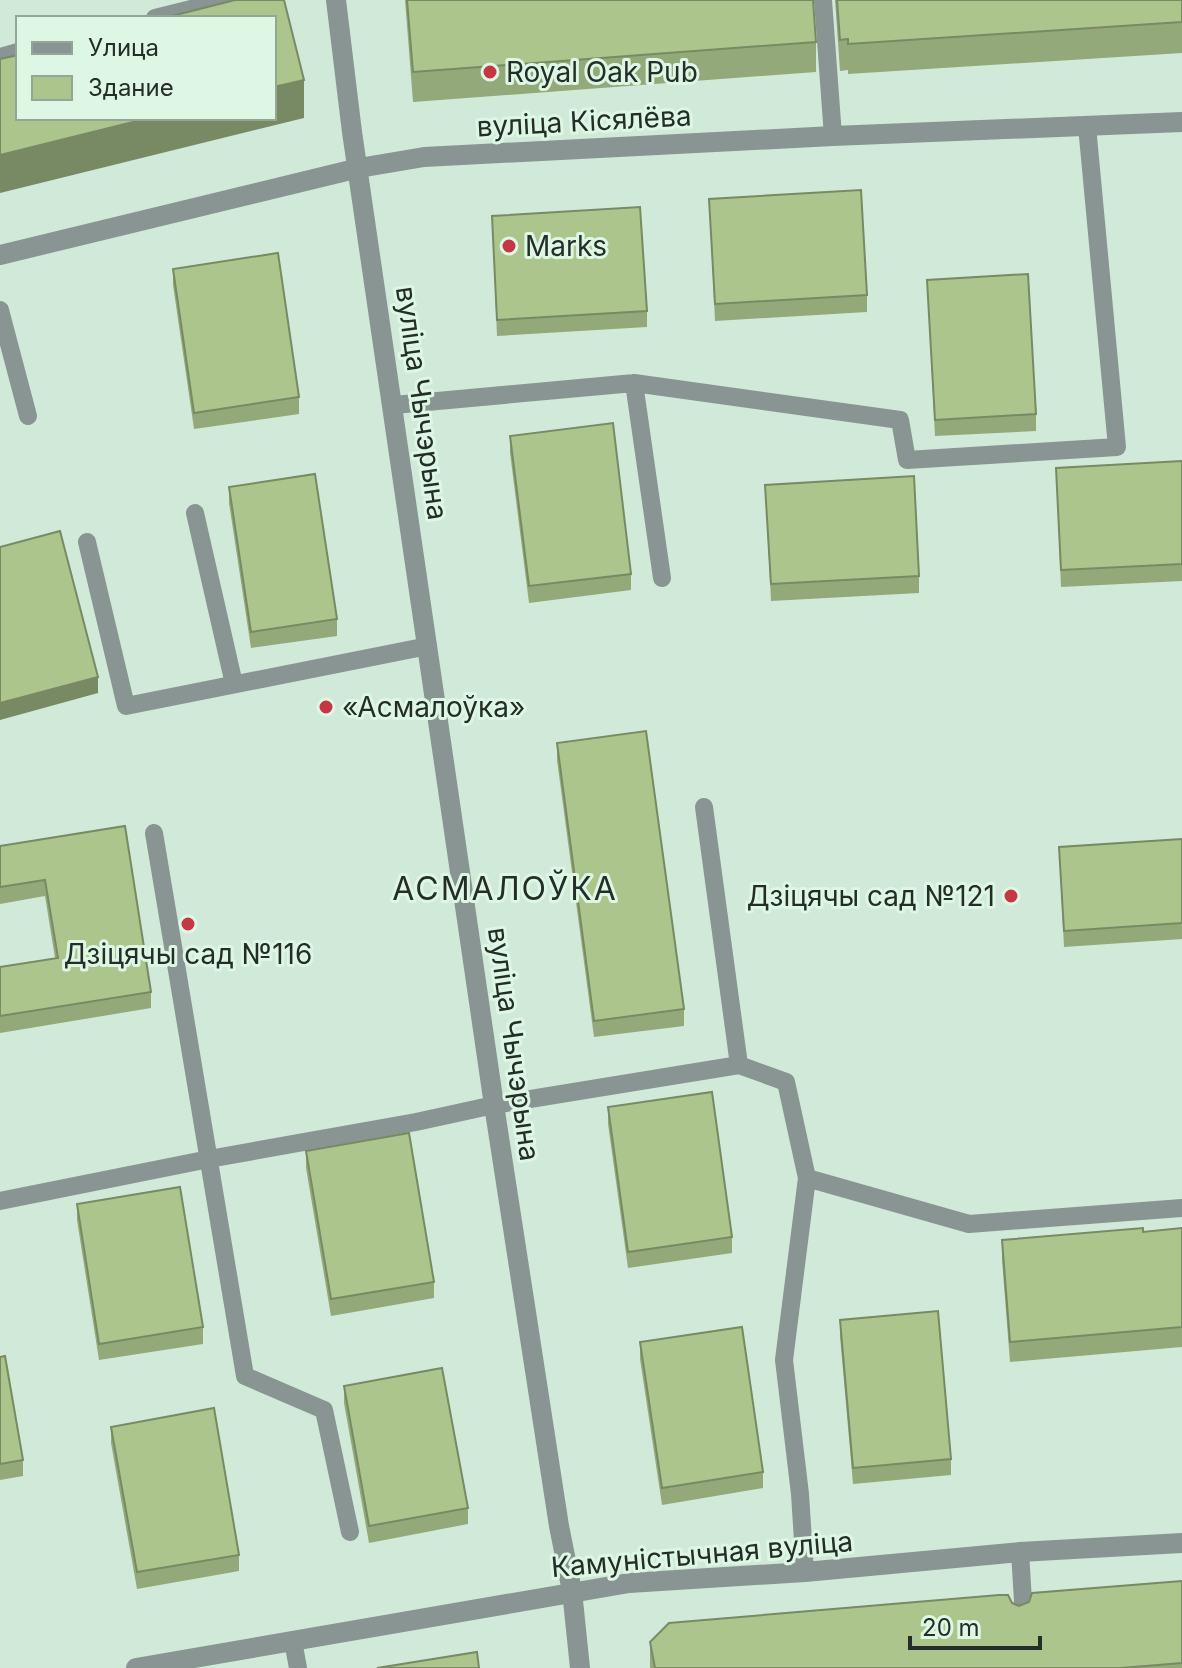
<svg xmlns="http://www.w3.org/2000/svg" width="1182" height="1668" font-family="Inter,sans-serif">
	<rect width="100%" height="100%" fill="#d1e9d8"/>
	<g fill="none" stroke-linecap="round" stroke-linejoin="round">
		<path stroke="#889592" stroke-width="18" d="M 823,0 L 833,136
			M 155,18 L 227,0
			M 0,57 L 18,52
			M 0,310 L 28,416
			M 634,383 L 662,578
			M 394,405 L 634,383 L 900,420 L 907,460 L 1117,447 L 1087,126
			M 195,513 L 234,684
			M 87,542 L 126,706 L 428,646
			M 704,807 L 739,1065 L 786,1082 L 807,1178 L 784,1360 L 800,1494 L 805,1572
			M 154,833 L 245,1376 L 324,1410 L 350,1532
			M 807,1178 L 969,1224 L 1182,1208
			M 0,1201 L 209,1159 L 416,1122 L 494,1105 L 739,1065
			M 1020,1552 L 1023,1601 L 1020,1624
			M 293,1641 L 298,1668"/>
		<path stroke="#889592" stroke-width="20" d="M 336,0 L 352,132 L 494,1105 L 559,1526 L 572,1591 L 580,1668"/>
		<path stroke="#889592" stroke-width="20" d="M 0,255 L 359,168 L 424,157 L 833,136 L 1182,122
			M 136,1668 L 629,1583 L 805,1572 L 1020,1552 L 1182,1543"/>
	</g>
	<path fill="#94a979" d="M 405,0 L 813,0 L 816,42 L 816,72 L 413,102 Z
		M 835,0 L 1182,0 L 1182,53 L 848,74 L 848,70 L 840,71 Z
		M 709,199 L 867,295 L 867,312 L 715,321 Z
		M 492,216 L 647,311 L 647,327 L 497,336 Z
		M 173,269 L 299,397 L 299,414 L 194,429 L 173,285 Z
		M 927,280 L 1036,414 L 1036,431 L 935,436 Z
		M 510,436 L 631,574 L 631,590 L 529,603 L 510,453 Z
		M 1182,461 L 1182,581 L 1061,587 L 1056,468 Z
		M 765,485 L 919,576 L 919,593 L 771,601 Z
		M 229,487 L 337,619 L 337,636 L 251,648 L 229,503 Z
		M 557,743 L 684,1009 L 684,1026 L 594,1037 L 557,760 Z
		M 125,826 L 151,992 L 151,1008 L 0,1033 L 0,967 L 55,958 L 45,896 L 0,904 L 0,846 Z
		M 1182,839 L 1182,939 L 1064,947 L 1059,847 Z
		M 608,1107 L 732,1237 L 732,1253 L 628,1268 L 608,1124 Z
		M 306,1151 L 434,1282 L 434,1298 L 331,1316 L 306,1168 Z
		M 77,1204 L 203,1327 L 203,1344 L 99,1360 L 77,1220 Z
		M 1182,1228 L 1182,1347 L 1010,1362 L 1002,1260 L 1002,1240 L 1143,1232 Z
		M 840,1320 L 951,1459 L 951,1475 L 853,1484 L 840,1336 Z
		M 640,1342 L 763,1472 L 763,1488 L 662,1505 L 640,1359 Z
		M 0,1357 L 23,1460 L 23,1476 L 0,1480 Z
		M 344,1386 L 468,1508 L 468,1524 L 369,1543 L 344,1403 Z
		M 111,1427 L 239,1555 L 239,1571 L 137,1589 L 111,1443 Z
		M 1182,1581 L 1182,1668 L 650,1668 L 650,1642 L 1012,1603 L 1019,1606 Z"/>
	<path fill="#788a63" d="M 304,80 L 304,118 L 0,193 L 0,155 L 149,118 L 274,118 L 274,87 Z
		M 98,677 L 98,693 L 0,720 L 0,703 Z"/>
	<path fill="#acc58d" stroke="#788a63" stroke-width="2" d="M 235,0 L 284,0 L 304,80 L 274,87 L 274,18 L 164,18 Z
		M 407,0 L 813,0 L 816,42 L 413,72 Z
		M 837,0 L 1182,0 L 1182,22 L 848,44 L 848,39 L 840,40 Z
		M 18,55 L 18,118 L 149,118 L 0,155 L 0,59 Z
		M 861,190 L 867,295 L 715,304 L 709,199 Z
		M 640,207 L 647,311 L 497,320 L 492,216 Z
		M 278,253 L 299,397 L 194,413 L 173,269 Z
		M 1028,274 L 1036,414 L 935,420 L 927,280 Z
		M 613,423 L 631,574 L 529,586 L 510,436 Z
		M 1182,461 L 1182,564 L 1061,570 L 1056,468 Z
		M 315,474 L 337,619 L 251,632 L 229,487 Z
		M 914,476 L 919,576 L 771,584 L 765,485 Z
		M 60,531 L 98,677 L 0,703 L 0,547 Z
		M 646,731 L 684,1009 L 594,1021 L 557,743 Z
		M 125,826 L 151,992 L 0,1016 L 0,967 L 58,958 L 45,880 L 0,887 L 0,846 Z
		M 1182,839 L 1182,923 L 1064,931 L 1059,847 Z
		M 712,1092 L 732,1237 L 628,1252 L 608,1107 Z
		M 409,1133 L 434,1282 L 331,1299 L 306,1151 Z
		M 180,1187 L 203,1327 L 99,1344 L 77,1204 Z
		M 1143,1228 L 1143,1232 L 1182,1228 L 1182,1327 L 1010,1342 L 1002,1240 Z
		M 938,1311 L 951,1459 L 853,1468 L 840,1320 Z
		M 742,1327 L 763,1472 L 662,1488 L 640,1342 Z
		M 5,1356 L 23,1460 L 0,1464 L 0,1357 Z
		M 442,1368 L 468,1508 L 369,1526 L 344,1386 Z
		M 214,1408 L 239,1555 L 137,1572 L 111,1427 Z
		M 1182,1581 L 1182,1663 L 1121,1668 L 655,1668 L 650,1642 L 669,1623 L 999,1595 L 1008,1595 L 1012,1603 L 1019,1606 L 1029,1602 L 1032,1593 Z
		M 477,1652 L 479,1668 L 377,1668 Z"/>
	<g fill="#c63644" stroke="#def7e5" stroke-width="3">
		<circle cx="490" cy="72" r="8"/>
		<circle cx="509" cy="246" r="8"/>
		<circle cx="326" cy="707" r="8"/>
		<circle cx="1011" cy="896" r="8"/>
		<circle cx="188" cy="924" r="8"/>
	</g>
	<g text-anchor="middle" stroke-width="6" stroke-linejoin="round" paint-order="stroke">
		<g font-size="28" fill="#242d27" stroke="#def7e5" text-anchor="start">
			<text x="506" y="82">Royal Oak Pub</text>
			<text x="525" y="256">Marks</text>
			<text x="342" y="717">«Асмалоўка»</text>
			<text x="995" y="906" text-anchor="end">Дзіцячы сад №121</text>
			<text x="188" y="964" text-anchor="middle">Дзіцячы сад №116</text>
		</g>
		<g font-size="28" fill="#242d27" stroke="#def7e5">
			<text transform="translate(584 121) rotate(-3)" y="10">вуліца Кісялёва</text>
			<text transform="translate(422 403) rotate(82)" y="10">вуліца Чычэрына</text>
			<text transform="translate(514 1044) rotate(82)" y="10">вуліца Чычэрына</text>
			<text transform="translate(702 1554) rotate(-5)" y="10">Камуністычная вуліца</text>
		</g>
		<g font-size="32" letter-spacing="2" fill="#242d27" stroke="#def7e5">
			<text x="505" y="900">АСМАЛОЎКА</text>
		</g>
	</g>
	<rect x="16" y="16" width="260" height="104" fill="#def7e5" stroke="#94a699" stroke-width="2"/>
	<rect x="32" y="42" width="40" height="12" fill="#889592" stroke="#94a699" stroke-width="2"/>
	<text x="88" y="56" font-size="24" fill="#242d27">Улица</text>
	<rect x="32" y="76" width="40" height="24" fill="#acc58d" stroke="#94a699" stroke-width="2"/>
	<text x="88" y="96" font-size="24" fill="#242d27">Здание</text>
	<path d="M910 1636v12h130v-12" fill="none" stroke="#242d27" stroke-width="4"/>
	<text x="922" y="1636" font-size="24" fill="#242d27" stroke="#def7e5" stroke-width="6" paint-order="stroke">20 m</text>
</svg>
